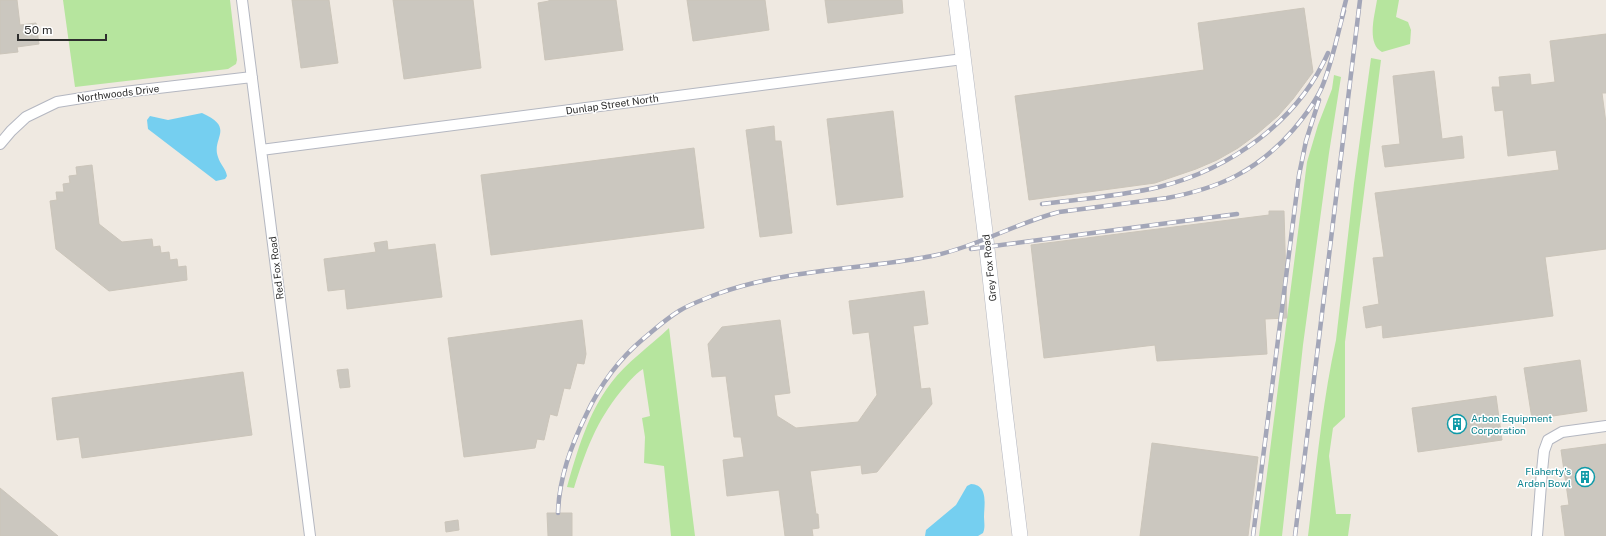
<svg xmlns="http://www.w3.org/2000/svg" width="1606" height="536" font-family="'Public Sans',sans-serif">
	<rect width="100%" height="100%" fill="#efe9e1"/>
	<path fill="#b6e59e" d="M 63,0 L 230,0 L 237,60 L 236,64 L 228,69 L 75,87 Z
		M 1377,0 L 1399,0 L 1396,17 L 1408,22 L 1411,30 L 1410,44 L 1382,52 C 1366,44 1375,14 1377,0 Z
		M 1371,58 L 1381,60 L 1345,342 L 1345,417 L 1333,428 L 1329,456 L 1336,514 L 1351,514 L 1348,536 L 1308,536 C 1316,471 1322,404 1336,340 L 1354,183 Z
		M 1334,75 L 1341,77 L 1329,153 L 1303,345 L 1282,536 L 1259,536 L 1307,162 L 1318,125 L 1332,89 Z
		M 669,328 L 695,536 L 671,536 L 664,466 L 644,463 L 645,437 L 642,418 L 650,416 L 643,369 C 634,375 628,383 621,391 C 596,422 586,450 574,488 L 567,487 C 577,452 588,413 611,383 C 627,362 650,346 669,328 Z"/>
	<path fill="#75cff0" d="M 202,113 C 236,128 211,138 218,157 C 220,164 226,169 227,176 L 225,179 L 216,181 L 148,129 L 147,120 L 150,116 L 168,120 Z
		M 971,484 C 989,485 984,505 984,517 C 984,521 985,525 984,530 L 983,533 L 978,536 L 925,536 L 926,530 L 956,505 L 967,486 Z"/>
	<path fill="#cbc7bf" stroke="#cbc5ba" d="M 0,0 L 17,0 L 20,25 L 36,23 L 39,44 L 17,47 L 18,52 L 0,54 Z
		M 292,0 L 329,0 L 338,63 L 301,68 Z
		M 393,0 L 473,0 L 481,68 L 404,79 Z
		M 549,0 L 616,0 L 623,50 L 545,60 L 538,3 L 549,1 Z
		M 687,0 L 765,0 L 769,30 L 693,41 Z
		M 825,0 L 902,0 L 903,13 L 828,23 Z
		M 1304,8 L 1313,72 L 1293,99 L 1278,116 L 1257,134 L 1238,148 L 1217,160 L 1196,169 L 1155,183 L 1029,200 L 1015,96 L 1204,70 L 1198,23 Z
		M 1606,34 L 1606,93 L 1602,93 L 1606,123 L 1606,249 L 1545,257 L 1553,316 L 1383,338 L 1382,325 L 1366,328 L 1363,307 L 1379,304 L 1373,258 L 1384,257 L 1375,193 L 1559,170 L 1556,150 L 1508,156 L 1503,110 L 1495,111 L 1492,87 L 1500,87 L 1499,77 L 1530,74 L 1531,85 L 1555,82 L 1550,41 Z
		M 1434,71 L 1442,139 L 1462,136 L 1464,158 L 1385,167 L 1382,146 L 1400,144 L 1393,76 Z
		M 893,111 L 903,197 L 837,205 L 827,119 Z
		M 774,126 L 775,141 L 781,141 L 792,233 L 760,237 L 746,130 Z
		M 694,148 L 704,228 L 491,255 L 481,175 Z
		M 92,165 L 99,224 L 122,242 L 152,239 L 153,247 L 160,246 L 161,253 L 169,252 L 170,260 L 177,259 L 178,267 L 186,266 L 187,280 L 109,291 L 56,249 L 50,201 L 57,200 L 56,192 L 64,192 L 63,184 L 70,183 L 69,176 L 77,175 L 76,167 Z
		M 1269,211 L 1284,211 L 1287,318 L 1265,319 L 1267,354 L 1157,361 L 1155,345 L 1044,358 L 1031,245 L 1269,215 Z
		M 387,241 L 388,250 L 435,244 L 442,297 L 347,309 L 345,289 L 328,291 L 324,259 L 376,252 L 374,243 Z
		M 924,291 L 928,324 L 913,326 L 921,389 L 930,388 L 932,404 L 877,472 L 862,474 L 861,465 L 810,471 L 816,514 L 818,514 L 819,528 L 812,529 L 813,536 L 785,536 L 779,490 L 727,496 L 723,460 L 744,457 L 741,437 L 734,437 L 726,376 L 712,377 L 708,344 L 722,327 L 780,320 L 790,393 L 774,395 L 777,416 L 796,428 L 858,422 L 877,395 L 869,332 L 853,334 L 849,301 Z
		M 582,320 L 586,354 L 584,364 L 577,363 L 570,389 L 564,388 L 557,416 L 550,414 L 544,440 L 537,439 L 535,448 L 464,457 L 448,338 Z
		M 1580,360 L 1587,411 L 1532,419 L 1524,368 Z
		M 348,369 L 350,387 L 340,388 L 337,370 Z
		M 243,372 L 252,435 L 82,458 L 79,437 L 57,440 L 52,398 Z
		M 1496,396 L 1502,440 L 1418,452 L 1412,408 Z
		M 1152,443 L 1258,457 L 1248,536 L 1140,536 Z
		M 1606,444 L 1606,536 L 1565,536 L 1561,506 L 1569,505 L 1561,450 Z
		M 0,488 L 58,536 L 0,536 Z
		M 547,513 L 572,513 L 572,536 L 548,536 Z
		M 458,520 L 459,530 L 446,532 L 445,522 Z"/>
	<g fill="none" stroke-linecap="round" stroke-linejoin="round">
		<g stroke="#b4b7c1" stroke-width="12">
			<path id="street" d="M 242,0 L 310,536
				M 0,144 L 11,131 L 26,117 L 57,102 L 107,94 L 252,77
				M 261,150 L 963,59
				M 1537,536 L 1542,471 L 1544,451 L 1548,440 L 1562,432 L 1606,426"/>
		</g>
		<g stroke="#b4b7c1" stroke-width="16">
			<path id="secondary" d="M 956,0 L 986,240 L 1005,412 L 1020,536"/>
		</g>
		<use href="#street" stroke="#fff" stroke-width="10"/>
		<use href="#secondary" stroke="#fff" stroke-width="15"/>
		<g stroke="#a3a6b8" stroke-width="4.5">
			<path id="rail" d="M 1342,16 L 1346,0
				M 1042,204 C 1081,199 1121,196 1159,187 C 1231,169 1298,121 1328,53
				M 971,249 L 1237,214
				M 558,513 C 559,478 571,446 586,415 C 600,385 618,360 643,339 C 655,329 666,319 679,311 C 690,304 705,299 717,294 C 786,269 860,270 932,256 C 976,247 1016,223 1059,212 L 1167,198 C 1220,188 1257,171 1293,130 C 1304,117 1315,103 1322,87 C 1332,63 1337,36 1344,11
				M 1253,536 L 1299,175 L 1306,141 L 1319,100
				M 1295,536 L 1360,0"/>
		</g>
		<use href="#rail" stroke="#fff" stroke-width="3" stroke-dasharray="9" stroke-linecap="butt"/>
	</g>
	<defs>
		<g id="building-ring" transform="scale(1)"><circle r="9.5" fill="#fff" stroke="#0f9aa8" stroke-width="1.5"/><path d="M-4-6H4V6H1V3H-1V6H-4ZM-2.5-4.3h1.7v1.8h-1.7ZM.8-4.3h1.7v1.8H.8ZM-2.5-1h1.7V.8h-1.7ZM.8-1h1.7V.8H.8Z" fill="#0f9aa8"/></g>
	</defs>
	<g fill-rule="evenodd">
		<use href="#building-ring" x="1457" y="424"/>
		<use href="#building-ring" x="1585" y="477"/>
	</g>
	<g text-anchor="middle" stroke-width="3" stroke-linejoin="round" paint-order="stroke">
		<g font-size="10" fill="#2e2e2e" stroke="#fff">
			<text transform="translate(118 93) rotate(-7)" y="4">Northwoods Drive</text>
			<text transform="translate(612 104) rotate(-8)" y="4">Dunlap Street North</text>
			<text transform="translate(276 268) rotate(-97)" y="4">Red Fox Road</text>
			<text transform="translate(989 268) rotate(-96)" y="4">Grey Fox Road</text>
		</g>
		<g font-size="10" fill="#0d838f" stroke="#fff" text-anchor="start">
			<text x="1471" y="422">Arbon Equipment<tspan x="1471" dy="12">Corporation</tspan></text>
			<text x="1571" y="475" text-anchor="end">Flaherty's<tspan x="1571" dy="12">Arden Bowl</tspan></text>
		</g>
	</g>
	<path d="M18 34v6h88v-6" fill="none" stroke="#2e2e2e" stroke-width="2"/>
	<text x="24" y="34" font-size="12" fill="#2e2e2e" stroke="#ffffff" stroke-width="3" paint-order="stroke">50 m</text>
</svg>
